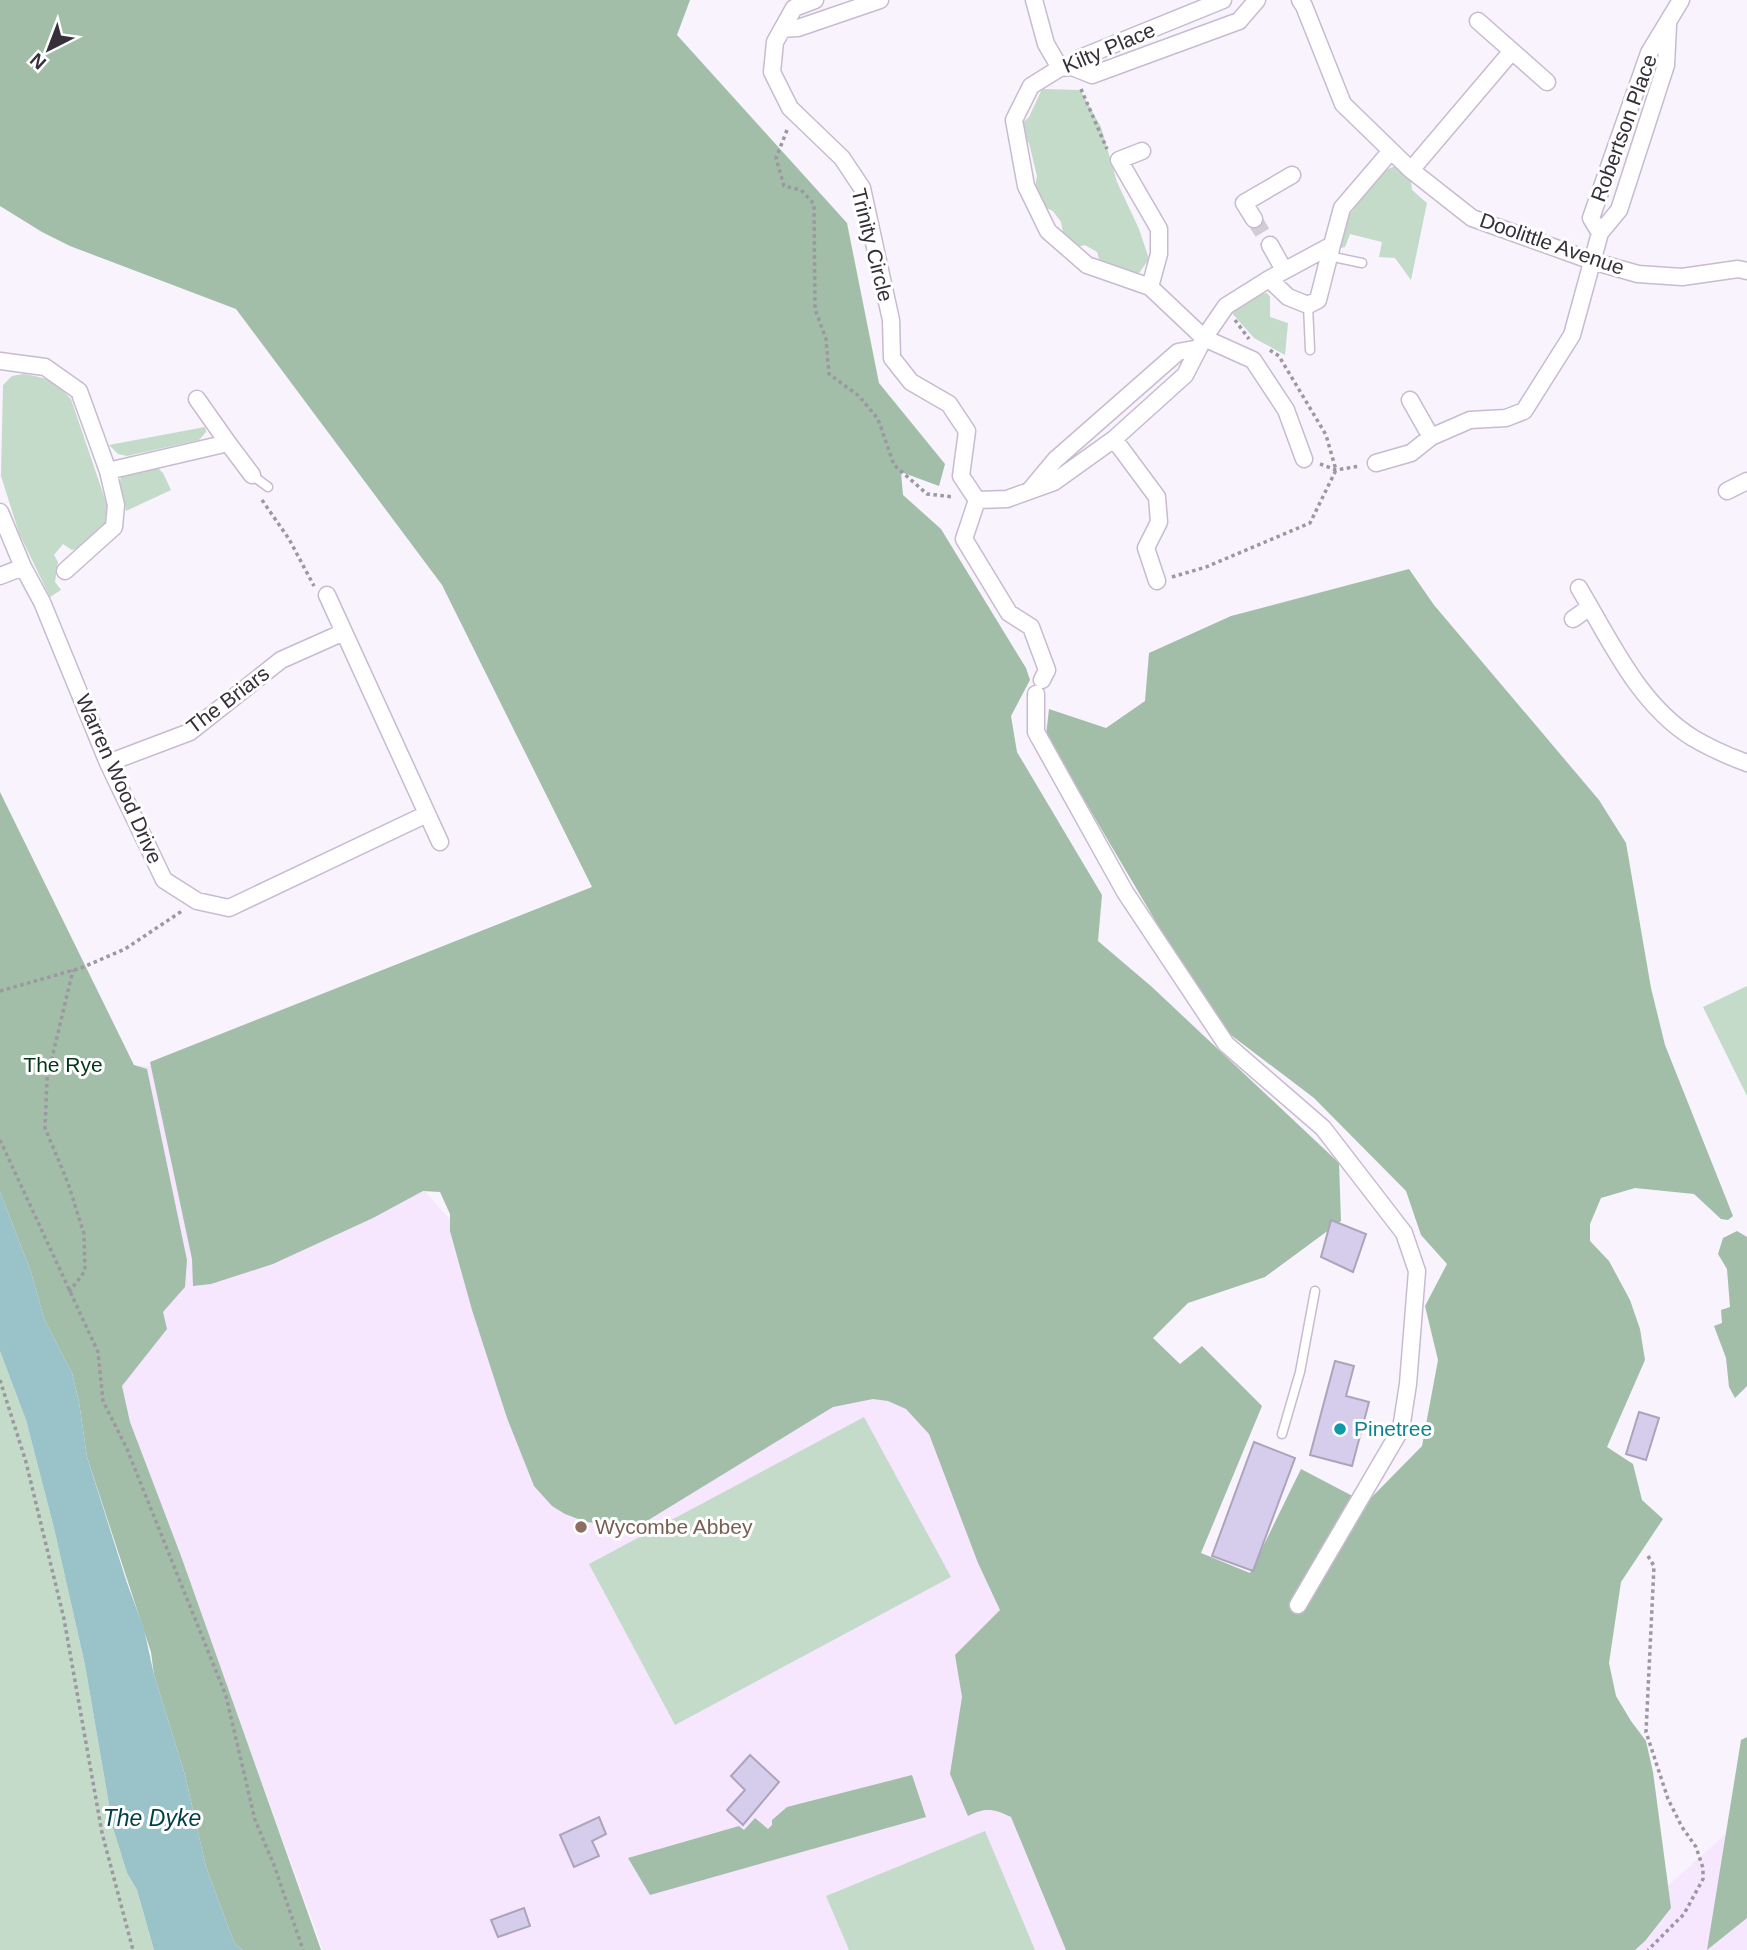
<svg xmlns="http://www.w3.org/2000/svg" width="1747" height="1950" font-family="Arial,sans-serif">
	<rect width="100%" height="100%" fill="#f8f3fc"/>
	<path fill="#f6e7ff" d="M 134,1065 L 329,1082 L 473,1246 L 902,1354 L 1034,1608 L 1089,1950 L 323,1950 L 130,1422 L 114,1353 Z
		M 1747,1815 L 1747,1950 L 1596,1950 Z"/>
	<path fill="#c3dbc8" d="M 1042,89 L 1080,90 L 1101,127 L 1117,182 L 1139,229 L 1149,259 L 1139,273 L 1130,274 L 1099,259 L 1097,252 L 1085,245 L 1077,247 L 1064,238 L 1061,222 L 1053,211 L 1040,205 L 1034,192 L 1037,176 L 1029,143 L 1023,136 L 1020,125 L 1029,117 Z
		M 1395,166 L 1411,181 L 1412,190 L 1427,203 L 1411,280 L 1395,258 L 1379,257 L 1382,242 L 1350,234 L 1345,247 L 1341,248 L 1338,246 L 1347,218 L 1381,172 Z
		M 1267,293 L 1270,297 L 1270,317 L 1288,323 L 1285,355 L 1254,338 L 1231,312 C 1242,302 1251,294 1267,293 Z
		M 23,374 C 46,377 55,381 71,399 L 109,511 C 106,530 90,546 72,550 L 63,544 L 54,555 L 58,562 L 55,582 L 61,590 L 50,597 L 19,533 L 1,476 L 3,385 L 12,376 Z
		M 205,427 L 206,432 L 199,440 L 127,456 L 118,454 L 109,445 Z
		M 158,468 L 163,473 L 171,490 L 126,511 L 120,482 L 121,477 Z
		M 1747,986 L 1747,1096 L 1703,1007 Z
		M 0,1351 L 26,1420 L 54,1528 L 85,1665 L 113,1828 L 127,1873 L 137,1890 L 154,1950 L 0,1950 Z
		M 864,1417 L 951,1577 L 675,1725 L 589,1564 Z
		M 985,1831 L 1035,1950 L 849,1950 L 826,1896 Z"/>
	<path fill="#a2bea8" d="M 0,0 L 690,0 L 677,35 L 847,223 L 879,383 L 945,464 L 939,486 L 901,472 L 903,495 L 941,529 L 1026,668 L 1030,680 L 1011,716 L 1017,752 L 1102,895 L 1098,941 L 1152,987 L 1339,1163 L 1341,1221 L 1265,1277 L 1188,1303 L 1153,1338 L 1180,1364 L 1202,1346 L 1262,1406 L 1201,1553 L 1250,1573 L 1301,1469 L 1366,1503 L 1422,1446 L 1438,1360 L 1425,1306 L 1447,1264 L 1421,1235 L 1406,1191 L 1314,1098 L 1227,1032 L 1162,932 L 1046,735 L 1049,709 L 1106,728 L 1145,701 L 1149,653 L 1231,616 L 1409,569 L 1434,605 L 1599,800 L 1626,843 L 1651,988 L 1665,1045 L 1733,1216 L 1728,1220 L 1721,1219 L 1694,1194 L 1635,1188 L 1601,1198 L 1590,1224 L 1590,1241 L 1609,1261 L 1630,1300 L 1640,1329 L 1645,1360 L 1607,1447 L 1633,1464 L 1642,1500 L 1663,1519 L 1621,1582 L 1609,1663 L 1616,1696 L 1631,1721 L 1646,1741 L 1653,1772 L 1671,1908 L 1645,1941 L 1635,1950 L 1066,1950 L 1011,1817 C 994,1809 986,1807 968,1816 L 950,1774 L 962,1697 L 955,1655 L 1000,1610 L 978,1563 L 929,1434 L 906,1409 L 888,1401 L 873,1399 L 833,1407 L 637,1527 L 586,1522 L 565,1514 L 552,1506 L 534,1486 L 507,1418 L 472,1310 L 450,1231 L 450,1214 L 440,1192 L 423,1191 L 373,1218 L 273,1264 L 211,1284 L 193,1286 L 192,1259 L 150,1062 L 592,887 L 442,585 L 236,309 L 70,246 L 42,232 L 0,206 Z
		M 0,792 L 134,1065 L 147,1069 L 187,1260 L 185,1287 L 163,1312 L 167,1329 L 122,1386 L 130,1422 L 181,1556 L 321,1950 L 243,1950 L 235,1944 L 232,1937 L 206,1867 L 185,1775 L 154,1675 L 151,1652 L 87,1457 L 79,1402 L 72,1373 L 44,1319 L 31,1272 L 0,1192 Z
		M 1737,1231 L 1747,1237 L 1747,1386 L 1735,1398 L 1729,1387 L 1726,1358 L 1714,1326 L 1722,1323 L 1721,1310 L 1730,1307 L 1727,1269 L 1718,1254 L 1723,1238 Z
		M 1747,1737 L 1747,1918 L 1707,1950 L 1741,1740 Z
		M 912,1775 L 926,1817 L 650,1895 L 628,1858 L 739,1826 L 744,1830 L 755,1818 L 768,1829 L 772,1825 L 772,1820 L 787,1807 Z"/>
	<path fill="#9ac2c9" d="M 0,1192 L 31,1272 L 44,1319 L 72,1373 L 79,1402 L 87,1457 L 127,1583 L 144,1629 L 154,1675 L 185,1775 L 206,1867 L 232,1937 L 235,1944 L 243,1950 L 154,1950 L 137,1890 L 127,1873 L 113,1828 L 85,1665 L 54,1528 L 26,1420 L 0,1351 Z"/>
	<path fill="#d6cdec" stroke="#aba4bb" stroke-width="2" d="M 1331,1220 L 1366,1234 L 1353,1272 L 1321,1257 Z
		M 1335,1361 L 1354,1366 L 1346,1396 L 1369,1402 L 1352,1466 L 1310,1455 Z
		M 1639,1412 L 1659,1418 L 1646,1460 L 1626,1454 Z
		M 1254,1442 L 1295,1458 L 1253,1571 L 1212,1556 Z
		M 750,1755 L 779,1782 L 743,1825 L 727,1810 L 745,1790 L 731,1776 Z
		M 599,1817 L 606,1834 L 592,1841 L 599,1856 L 574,1867 L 560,1835 Z
		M 524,1908 L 530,1926 L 498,1937 L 491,1920 Z"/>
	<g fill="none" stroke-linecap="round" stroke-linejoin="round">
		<path stroke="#d1ccd5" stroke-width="16" stroke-dasharray="16 8" stroke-linecap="butt" d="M 1254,219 L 1270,245"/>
		<g stroke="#c8bbd1" stroke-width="11">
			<path id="service" d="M 1329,256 L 1362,263
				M 1308,305 L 1310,350
				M 252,475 L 268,487
				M 1282,1434 L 1300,1372 L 1315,1291"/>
		</g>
		<g stroke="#c8bbd1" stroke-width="19">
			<path id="minor" d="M 815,0 L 794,8 L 775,42 L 772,72 L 790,108 L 842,158 L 862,188 L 891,320 L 892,358 L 911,382 L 949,404 L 967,431 L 961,476 L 977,500 L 1007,499 L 1054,482 L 1114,439 L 1185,375 L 1204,338 L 1253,360 L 1286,410 L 1304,459
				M 1034,0 L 1046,44 L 1060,68
				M 1300,0 L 1304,6 L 1343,104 L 1411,170 L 1472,218 L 1592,261 L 1638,274 L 1682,277 L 1738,269 L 1747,271
				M 1478,21 L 1547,82
				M 782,29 L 798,28 L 880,0
				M 1072,67 L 1092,75 L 1239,21 L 1257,0
				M 1142,151 L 1119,160 L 1159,229 L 1159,254 L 1150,287 L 1204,338 L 1226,306 L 1269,279 L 1332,245 L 1342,208 L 1390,152
				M 1411,170 L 1512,51
				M 1254,219 L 1244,203 L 1292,175
				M 1600,233 L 1619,210 L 1666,65 L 1668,25
				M 1270,245 L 1284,270
				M 1269,279 L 1288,297 L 1308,305 L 1318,300 L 1332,245
				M 1150,287 L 1087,265 L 1048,231 L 1026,186 L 1014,120 L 1031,86 L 1060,68 L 1072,67 L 1080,58 L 1223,0
				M 0,361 L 45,367 L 79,391 L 108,471 L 228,443 L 197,399
				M 1410,400 L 1431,437
				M 1114,439 L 1157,497 L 1159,522 L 1146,548 L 1157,581
				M 228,443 L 252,475
				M 1376,463 L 1411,453 L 1431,437 L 1470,420 L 1506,418 L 1524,411 L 1572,335 L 1600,233 L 1591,218 L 1649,53 L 1681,0
				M 1030,490 L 1055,460 L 1178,352 L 1199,348
				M 1727,491 L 1747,481
				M 977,500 L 964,539 L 1009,613 L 1031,627 L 1047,670 L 1042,680
				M 0,512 L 23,567 L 42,602 L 108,763 L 164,880 L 197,901 L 229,908 L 427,814
				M 65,571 L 114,527 L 116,505 L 108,471
				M 0,576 L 23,567
				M 1579,588 C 1610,640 1639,705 1693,738 C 1710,748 1728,756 1747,763
				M 327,595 L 440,842
				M 1573,619 L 1590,607
				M 1036,694 L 1036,732 L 1125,892 L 1226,1044 L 1323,1128 L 1404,1233 L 1417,1271 L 1408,1384 L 1401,1429 L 1298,1605
				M 108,763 L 190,732 L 281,660 L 344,632"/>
		</g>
		<path stroke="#9c97a0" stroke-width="3.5" stroke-dasharray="3.5 3.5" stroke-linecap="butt" d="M 1081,89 L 1107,149
			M 787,130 L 776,158 L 784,186 L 801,190 L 814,204 L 815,309 L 826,339 L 829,374 L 859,396 L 878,419 L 894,465 L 927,494 L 954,497
			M 1235,320 L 1249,339
			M 1320,464 L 1336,470 L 1360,466
			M 262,500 L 289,539 L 314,586
			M 1172,577 L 1206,567 L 1310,523 L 1336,470 L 1326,435 L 1279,356 L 1268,349
			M 0,991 L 81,968 L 125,949 L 182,911
			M 0,1140 L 98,1352 L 103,1401 L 127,1449 L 226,1696 L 255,1820 L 274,1865 L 303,1950
			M 69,1292 L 85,1271 L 84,1234 L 68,1183 L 45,1128 L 47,1079 L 73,970
			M 0,1380 L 26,1462 L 64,1619 L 102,1833 L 133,1950
			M 1648,1556 L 1654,1566 L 1646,1732 L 1668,1799 L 1682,1827 L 1696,1847 L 1703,1868 L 1703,1879 L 1684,1914 L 1648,1950"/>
		<use href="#service" stroke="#fff" stroke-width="8"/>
		<use href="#minor" stroke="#fff" stroke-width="16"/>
	</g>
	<circle fill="#0f9aa8" stroke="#fff" stroke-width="2.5" cx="1340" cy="1429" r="7"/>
	<circle fill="#8d6e63" stroke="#fff" stroke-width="2.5" cx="581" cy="1527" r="7"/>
	<g text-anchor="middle" stroke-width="6" stroke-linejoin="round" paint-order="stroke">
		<g font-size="21" fill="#353039" stroke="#fff">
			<text transform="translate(1109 48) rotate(-23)" y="7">Kilty Place</text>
			<text transform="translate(1624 128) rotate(-70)" y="7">Robertson Place</text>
			<text transform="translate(1552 244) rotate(19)" y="7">Doolittle Avenue</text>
			<text transform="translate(872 245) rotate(76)" y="7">Trinity Circle</text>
			<text transform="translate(228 700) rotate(-37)" y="7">The Briars</text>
			<text transform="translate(119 779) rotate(66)" y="7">Warren Wood Drive</text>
		</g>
		<g font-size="21" fill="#043618" stroke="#fff">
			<text x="63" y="1072">The Rye</text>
		</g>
		<g font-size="21" fill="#0d838f" stroke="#fff" text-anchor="start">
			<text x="1354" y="1436">Pinetree</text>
		</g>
		<g font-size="21" fill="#785e54" stroke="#fff" text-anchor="start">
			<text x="595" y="1534">Wycombe Abbey</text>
		</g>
		<g font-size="23" font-style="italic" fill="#003f48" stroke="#fff">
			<text x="152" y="1826">The Dyke</text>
		</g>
	</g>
	<g transform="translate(49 49) rotate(222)" stroke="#ffffff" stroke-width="5" paint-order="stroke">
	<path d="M0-5L12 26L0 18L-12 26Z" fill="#353039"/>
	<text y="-10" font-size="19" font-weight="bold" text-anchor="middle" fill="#353039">N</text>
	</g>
</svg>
